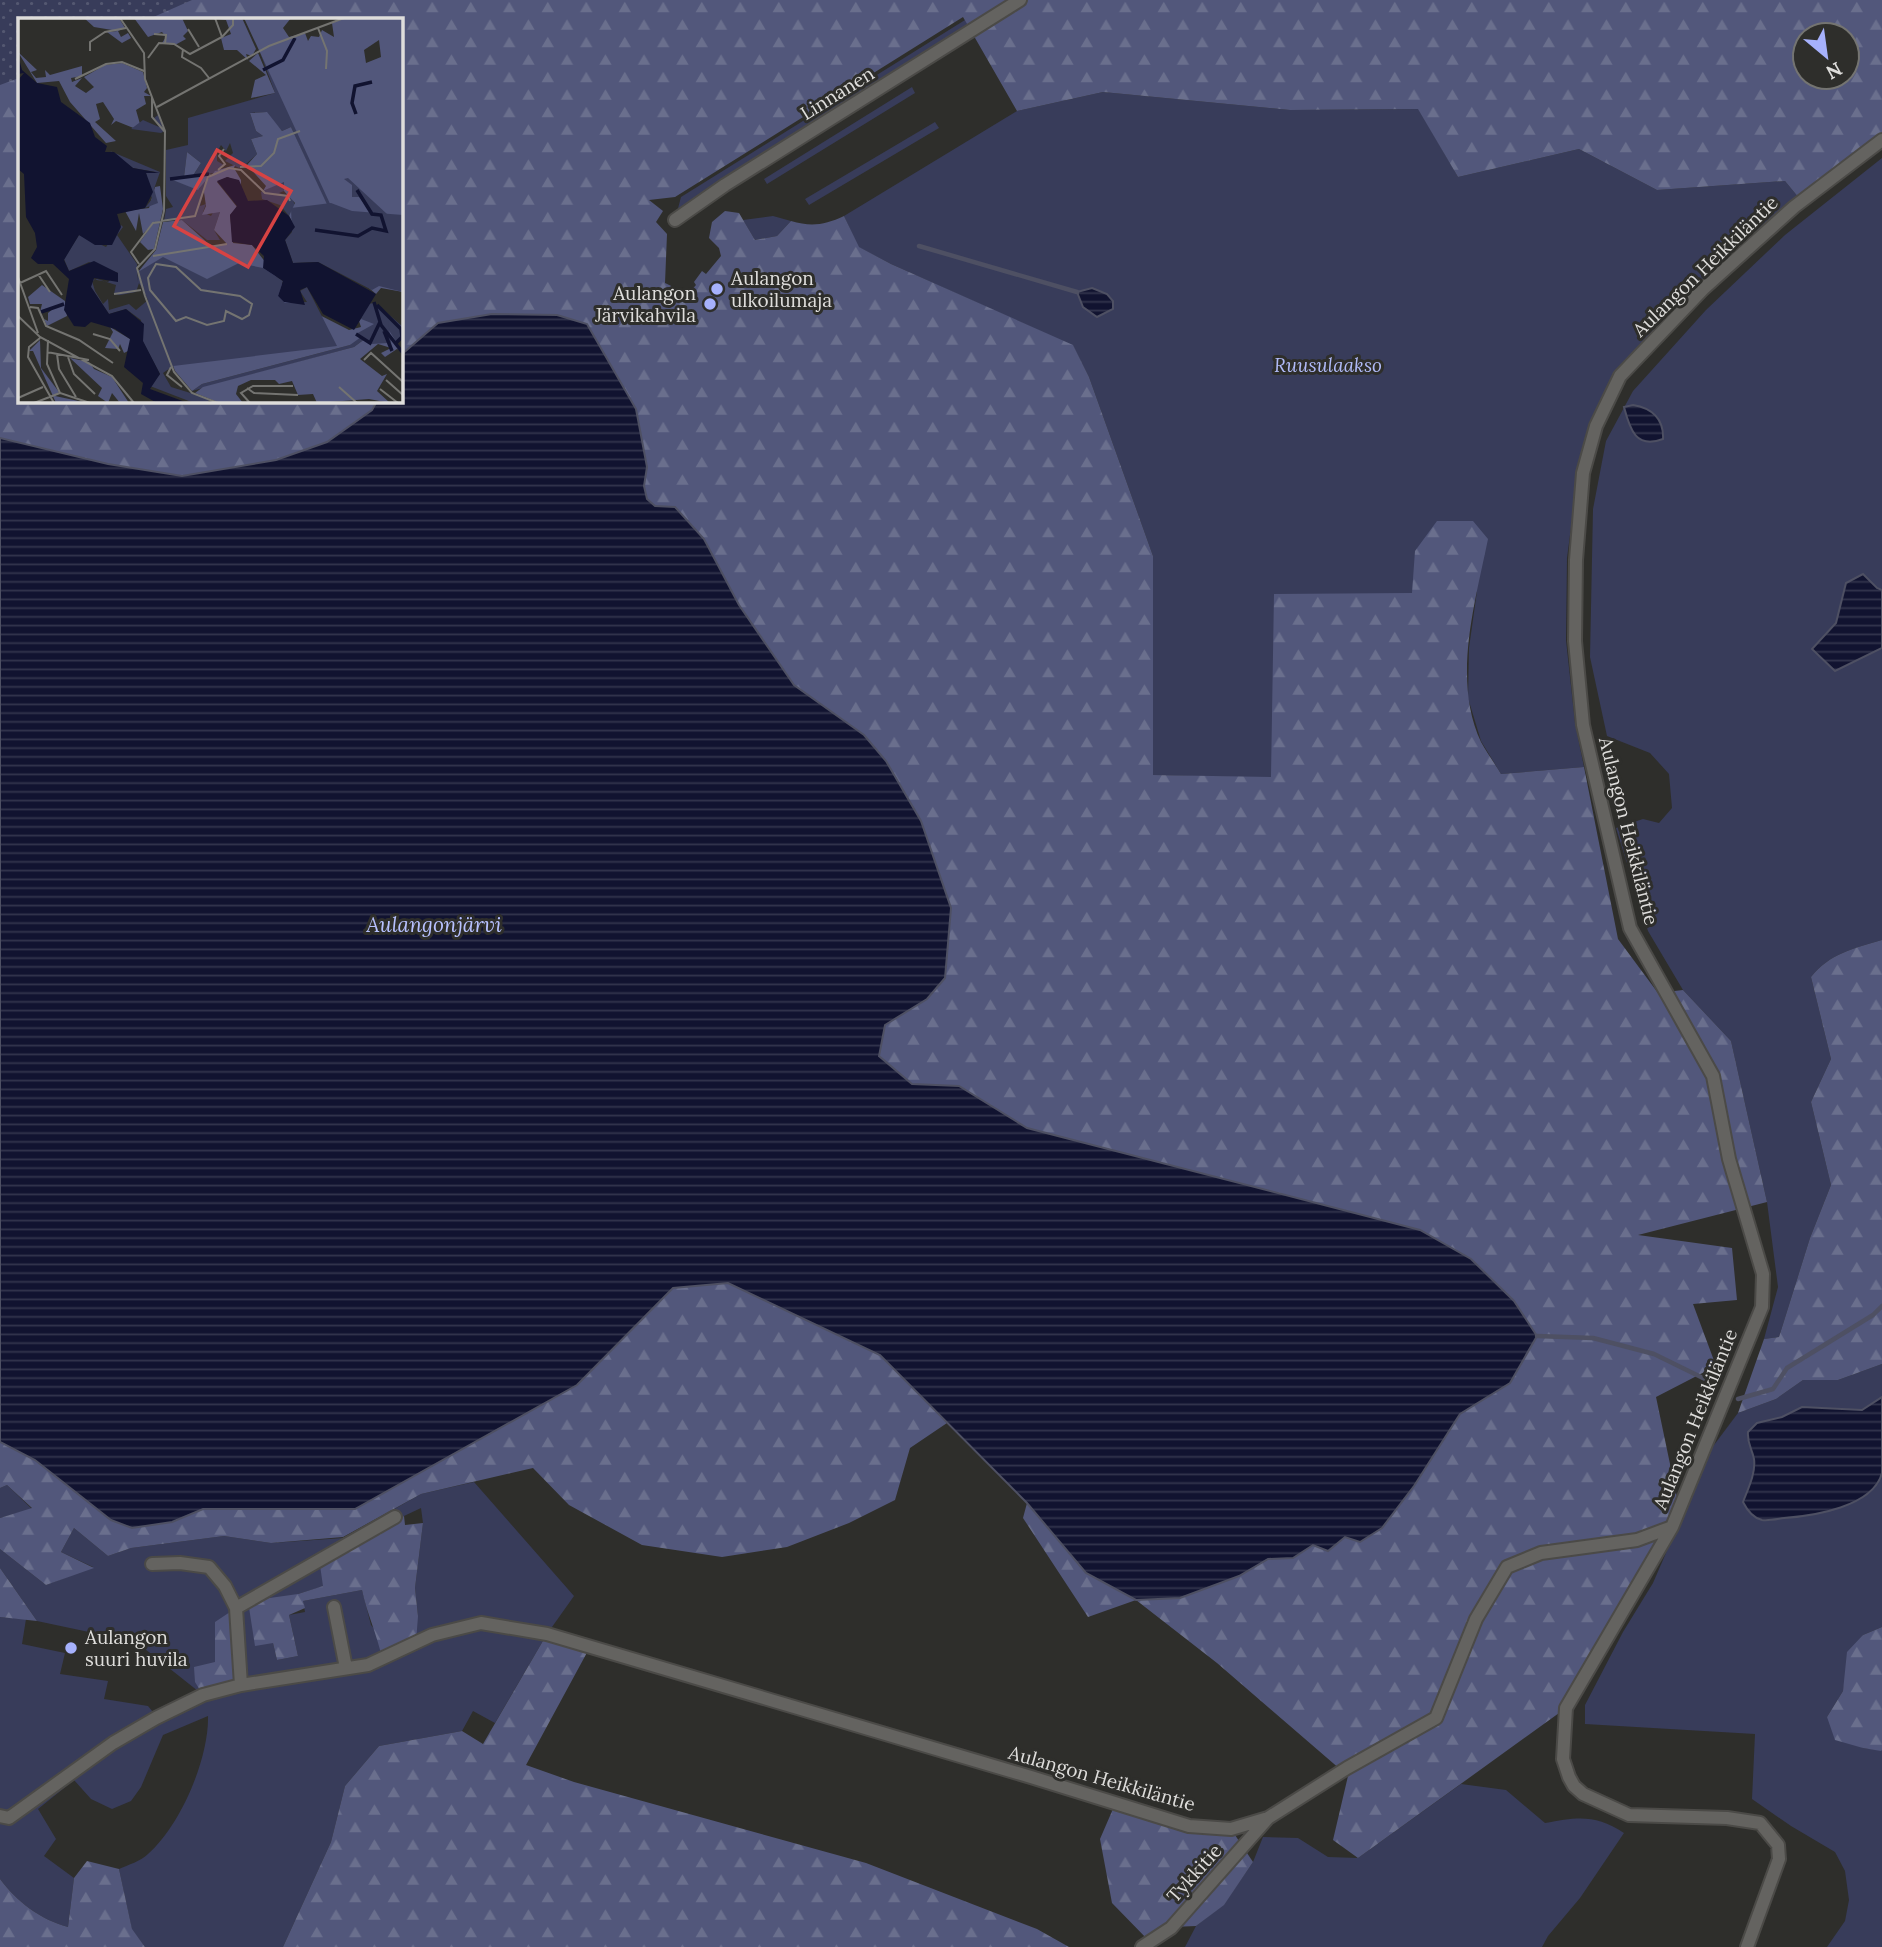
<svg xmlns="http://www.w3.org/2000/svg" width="1882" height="1947" font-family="Lora,serif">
	<defs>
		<pattern id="forest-firs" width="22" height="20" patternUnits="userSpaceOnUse" patternTransform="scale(1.75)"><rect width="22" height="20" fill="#52577b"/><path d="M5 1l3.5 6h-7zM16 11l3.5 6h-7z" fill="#6a6f8d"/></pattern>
		<pattern id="park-dots" width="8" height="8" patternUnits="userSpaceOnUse" patternTransform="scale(1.75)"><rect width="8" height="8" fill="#383c5a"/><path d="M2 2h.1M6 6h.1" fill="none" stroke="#545871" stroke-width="1.8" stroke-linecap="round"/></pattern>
		<pattern id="water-rules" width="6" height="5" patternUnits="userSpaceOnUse" patternTransform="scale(1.75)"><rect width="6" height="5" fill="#111330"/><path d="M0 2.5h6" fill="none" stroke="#33354d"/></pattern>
	</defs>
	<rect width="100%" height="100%" fill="#2e2e2b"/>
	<path fill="#383c5a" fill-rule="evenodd" d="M 965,20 L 972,32 L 675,220 L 681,197 Z
		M 912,87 L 915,93 L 767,184 L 764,179 Z
		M 1103,92 L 1290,110 L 1419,109 L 1458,177 L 1579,149 L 1657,190 L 1785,181 L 1799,198 L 1614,376 L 1578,474 L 1567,558 L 1566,640 L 1575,723 L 1584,767 L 1501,774 L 1481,741 L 1468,698 L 1469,648 L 1477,591 L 1271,778 L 1152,775 L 1153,556 L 1089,377 L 1073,346 L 891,264 L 858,247 L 844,216 L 1017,111 Z
		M 935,122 L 939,128 L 809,205 L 805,199 Z
		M 1882,158 L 1882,590 L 1877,588 L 1863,574 L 1841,608 L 1836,623 L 1812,649 L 1835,671 L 1882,648 L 1882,940 C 1854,948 1829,954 1811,977 L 1831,1059 L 1811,1102 L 1831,1185 L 1810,1238 L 1779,1337 L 1764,1339 L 1778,1287 L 1767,1202 L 1731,1041 L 1683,990 L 1648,931 L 1616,828 L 1643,819 L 1659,823 L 1672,808 L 1669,774 L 1650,753 L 1607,736 L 1590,657 L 1593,509 L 1606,441 L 1633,391 L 1706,310 L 1785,235 Z
		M 773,216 L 791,221 L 777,236 L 755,240 L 743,220 Z
		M 1882,1364 L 1882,1627 L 1863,1635 L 1845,1680 L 1843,1691 L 1827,1717 L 1863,1748 L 1882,1750 L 1882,1947 L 1827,1947 L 1845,1921 L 1849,1900 L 1845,1871 L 1835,1852 L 1791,1826 L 1752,1799 L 1755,1734 L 1585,1724 L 1585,1705 L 1623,1632 L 1653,1583 L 1711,1449 L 1738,1413 L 1776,1399 L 1803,1380 L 1838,1380 Z
		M 474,1482 L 574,1596 L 547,1634 L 495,1723 L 473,1711 L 462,1731 L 379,1746 L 345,1786 L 331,1842 L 283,1947 L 145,1947 L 132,1930 L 119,1869 C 128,1865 141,1861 148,1854 C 181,1825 209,1758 208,1716 L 163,1735 L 141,1787 L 131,1801 L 112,1809 L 91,1799 L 74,1780 L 38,1809 L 56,1839 L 44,1856 L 74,1878 L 68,1927 C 41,1920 16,1901 0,1879 L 0,1617 L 26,1619 L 22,1644 L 65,1653 L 60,1674 L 108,1681 L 104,1699 L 148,1706 L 157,1717 L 203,1695 L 145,1649 L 103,1635 L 37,1621 L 0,1568 L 0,1549 L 46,1585 L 93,1567 L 61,1552 L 74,1528 L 108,1556 L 131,1548 L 224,1536 L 271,1543 L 343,1538 L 421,1494 ZM 421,1508 L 423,1523 L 415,1588 L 418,1616 L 377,1632 L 371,1625 L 362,1590 L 303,1601 L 305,1612 L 289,1615 L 298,1656 L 277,1660 L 273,1643 L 298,1594 L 324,1586 L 404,1516 Z
		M 7,1485 L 32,1509 L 0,1518 L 0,1488 Z
		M 1461,1784 L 1506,1790 L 1545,1823 C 1577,1817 1596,1814 1624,1833 L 1580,1898 L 1548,1936 L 1542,1947 L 1185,1947 L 1196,1926 L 1224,1904 L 1253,1862 L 1263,1837 L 1298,1838 L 1328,1857 L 1358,1858 Z"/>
	<path fill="url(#forest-firs)" fill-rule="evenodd" d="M 0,0 L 1882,0 L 1882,136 L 1799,198 L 1785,181 L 1657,190 L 1579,149 L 1458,177 L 1418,109 L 1290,110 L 1103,92 L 1017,111 L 963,17 L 675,197 L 649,200 L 663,211 L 656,222 L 667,234 L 665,283 L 688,294 L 696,285 L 694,282 L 702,271 L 706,274 L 721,256 L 719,248 L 709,238 L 712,222 L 725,211 L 739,213 L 755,240 L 777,236 L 791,221 C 811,227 825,225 844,216 L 859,247 L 891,264 L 1073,345 L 1089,377 L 1153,556 L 1153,775 L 1271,777 L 1274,594 L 1412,593 L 1415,551 L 1437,521 L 1473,521 L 1488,539 C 1475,603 1452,680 1481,742 C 1487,753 1495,764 1501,774 L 1584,767 L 1618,939 L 1658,993 L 1683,990 L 1731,1041 L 1767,1202 L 1638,1235 L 1732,1248 L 1737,1300 L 1693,1304 L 1716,1366 L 1656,1397 L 1679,1507 L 1566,1708 L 1358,1858 L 1333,1840 L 1348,1776 L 1217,1663 L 1136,1600 L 1088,1617 L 1023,1518 L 1027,1503 L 1086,1573 L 1239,1576 L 1269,1559 L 1293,1558 L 1313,1544 L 1345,1537 L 1360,1542 L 1382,1527 L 1414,1486 L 1460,1414 L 1510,1383 L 1420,1230 L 1027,1128 L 959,1086 L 912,1084 L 879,1056 L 885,1025 L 927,999 L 864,735 L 794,685 L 739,605 L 704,539 L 675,507 L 655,506 L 647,499 L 644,486 L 647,467 L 636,409 L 587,324 L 557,315 L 492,314 L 438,323 L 401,355 L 401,19 L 19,19 L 19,401 L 377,401 L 372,410 L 327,442 L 276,460 L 182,476 L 108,464 L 0,438 ZM 1805,35 L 1847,35 L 1847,77 L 1805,77 Z
		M 1882,940 L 1882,1364 L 1838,1380 L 1803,1380 L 1776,1399 L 1738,1413 L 1764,1339 L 1779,1337 L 1810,1238 L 1831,1185 L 1811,1102 L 1831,1059 L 1811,977 C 1829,954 1854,948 1882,940 Z
		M 728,1283 L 880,1355 L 947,1423 L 910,1448 L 895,1500 L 849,1523 L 787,1547 L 722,1557 L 642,1545 L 569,1505 L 533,1468 L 421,1494 L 343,1537 L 271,1543 L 224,1536 L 131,1548 L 108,1556 L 74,1528 L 61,1552 L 94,1568 L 46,1585 L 0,1549 L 0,1518 L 32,1508 L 7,1485 L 0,1488 L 0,1442 L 35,1460 L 111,1520 L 172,1522 L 203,1509 L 355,1509 L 577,1385 L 673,1288 Z
		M 404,1516 L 405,1525 L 423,1523 L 415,1588 L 418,1616 L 416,1642 L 382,1658 C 377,1634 367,1614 362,1590 L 303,1601 L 305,1608 L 289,1615 L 298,1656 L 277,1660 L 273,1643 L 255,1646 L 248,1601 L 298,1594 L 323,1586 L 320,1565 Z
		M 0,1568 L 37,1621 L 0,1617 Z
		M 236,1608 L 241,1685 L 203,1695 L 195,1682 L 194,1667 L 215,1662 L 215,1622 Z
		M 1882,1627 L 1882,1750 L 1881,1751 L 1863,1748 L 1835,1740 L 1827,1717 L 1843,1691 L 1847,1652 L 1863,1635 Z
		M 547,1634 L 590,1647 L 526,1765 L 574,1782 L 866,1863 L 1037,1929 L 1069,1947 L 283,1947 L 331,1842 L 345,1786 L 379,1746 L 462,1731 L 483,1744 Z
		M 1116,1802 L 1189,1826 L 1231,1829 L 1253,1862 L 1224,1905 L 1196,1926 L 1172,1927 L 1150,1942 L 1112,1903 L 1100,1839 Z
		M 87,1861 L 119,1869 L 132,1929 L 145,1947 L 0,1947 L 0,1879 C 16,1901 41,1920 68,1927 L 74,1878 Z"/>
	<path fill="url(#park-dots)" d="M 0,0 L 192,0 L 149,19 L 19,19 L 19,78 L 0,85 Z"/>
	<path fill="url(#water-rules)" stroke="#4e5063" stroke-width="2" d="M 1092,288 L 1107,294 L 1113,301 L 1113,309 L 1097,317 L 1083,307 L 1077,292 Z
		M 492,314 L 557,315 L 587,324 L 636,409 L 647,467 L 644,486 L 647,499 L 655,506 L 675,507 L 704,539 L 739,605 L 794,685 L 864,735 L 886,761 L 921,821 L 951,908 L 945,978 L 927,999 L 885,1025 L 879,1056 L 912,1084 L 959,1086 L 1027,1128 L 1420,1230 L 1471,1259 L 1514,1301 L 1537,1336 L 1510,1383 L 1460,1414 L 1414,1486 L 1382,1528 L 1360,1542 L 1345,1537 L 1328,1551 L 1313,1545 L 1293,1558 L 1268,1559 L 1239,1576 L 1180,1598 L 1136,1600 L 1086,1573 L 1027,1503 L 880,1355 L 728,1283 L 673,1288 L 577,1385 L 355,1509 L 203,1509 L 172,1522 L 132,1528 L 111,1520 L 35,1460 L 0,1442 L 0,438 L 108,464 L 182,476 L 276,460 L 327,442 L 372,410 L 377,401 L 401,401 L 401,355 L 438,323 Z
		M 1633,405 C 1652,408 1664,419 1663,439 C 1636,449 1630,430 1624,407 Z
		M 1863,574 L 1877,588 L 1882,590 L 1882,648 L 1835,671 L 1812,649 L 1836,623 L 1846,583 Z
		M 1882,1397 C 1882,1414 1882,1458 1882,1473 C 1873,1507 1813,1516 1784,1518 C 1777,1519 1769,1521 1762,1520 C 1753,1518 1747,1510 1743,1502 C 1748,1489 1756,1473 1754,1459 C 1752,1448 1747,1444 1748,1432 L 1757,1423 L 1782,1417 L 1802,1407 L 1862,1410 Z"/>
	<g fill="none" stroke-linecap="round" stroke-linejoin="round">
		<path stroke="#4e5063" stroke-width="4.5" d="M 919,246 L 1077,292
			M 1537,1336 L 1593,1338 L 1654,1354 L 1705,1379
			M 1738,1399 L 1773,1389 L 1787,1368 L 1873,1315 L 1882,1306"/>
		<g stroke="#4b4a47" stroke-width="16">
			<path id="street" d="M 675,220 L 725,185 L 1020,0
				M 1672,1527 L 1566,1708 L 1563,1759 L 1569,1777 L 1574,1786 L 1583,1794 L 1629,1815 L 1727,1818 L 1760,1823 L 1778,1845 L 1779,1859 L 1747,1947
				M 152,1564 L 180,1563 L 209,1567 L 225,1586 L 236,1608
				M 334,1607 L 346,1668
				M 241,1685 L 236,1608 L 395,1517
				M 0,1816 L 9,1818 L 113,1743 L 156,1718 L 203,1695 L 241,1685 L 368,1665 L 432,1635 L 481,1623 L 547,1634 L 1031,1777 L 1189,1826 L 1231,1829 L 1268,1818 L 1347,1768 L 1436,1718 L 1476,1619 L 1507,1567 L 1541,1553 L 1637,1540 L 1672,1527 L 1762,1307 L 1763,1274 L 1729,1159 L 1713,1076 L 1630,928 L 1583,725 L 1575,641 L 1576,560 L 1583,473 L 1596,426 L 1620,376 L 1703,289 L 1794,207 L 1882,140
				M 1142,1947 L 1171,1928 L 1268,1818"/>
		</g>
		<use href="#street" stroke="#646360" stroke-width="12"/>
	</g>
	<g fill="#a6b1fc" stroke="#2e2e2b" stroke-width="2.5">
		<circle cx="717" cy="289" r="7"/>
		<circle cx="710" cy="304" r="7"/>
		<circle cx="71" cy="1648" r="7"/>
	</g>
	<g text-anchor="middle" stroke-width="6" stroke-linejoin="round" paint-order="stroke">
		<g font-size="19" fill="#dedddb" stroke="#2e2e2b">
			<text transform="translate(837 93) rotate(-32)" y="7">Linnanen</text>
			<text transform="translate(1705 266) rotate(-44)" y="7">Aulangon Heikkiläntie</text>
			<text transform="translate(1629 831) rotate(76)" y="7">Aulangon Heikkiläntie</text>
			<text transform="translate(1695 1419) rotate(-68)" y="7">Aulangon Heikkiläntie</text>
			<text transform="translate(1102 1778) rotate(16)" y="7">Aulangon Heikkiläntie</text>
			<text transform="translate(1194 1873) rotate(-48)" y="7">Tykkitie</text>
		</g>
		<g font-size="19" fill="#dedddb" stroke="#2e2e2b" text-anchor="start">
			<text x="731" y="285">Aulangon<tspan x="731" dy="22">ulkoilumaja</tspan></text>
			<text x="696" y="300" text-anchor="end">Aulangon<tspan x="696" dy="22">Järvikahvila</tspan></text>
			<text x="85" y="1644">Aulangon<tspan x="85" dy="22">suuri huvila</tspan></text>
		</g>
		<g font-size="19" font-style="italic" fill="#b0baf7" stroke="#2e2e2b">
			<text x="1328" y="372">Ruusulaakso</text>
		</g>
		<g font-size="21" font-style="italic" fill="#b7c1ff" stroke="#2e2e2b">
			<text x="434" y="932">Aulangonjärvi</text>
		</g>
	</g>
	<g transform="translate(18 18)">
		<rect width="385" height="385" fill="#2e2e2b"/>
		<path d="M 242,34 L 314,186 L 333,241 L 273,109 L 264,113 L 247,94 L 232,95 L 238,113 L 245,118 L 233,121 L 239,136 L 227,147 L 221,150 L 207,143 L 215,135 L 212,125 L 208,133 L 203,127 L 199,134 L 199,143 L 206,147 L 195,155 L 174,159 L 183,145 L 169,134 L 166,159 L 152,161 L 181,171 L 190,158 L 182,188 L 188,186 L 185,194 L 193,198 L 197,191 L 202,194 L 196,212 L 202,222 L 189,222 L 164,202 L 146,203 L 148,191 L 155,189 L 148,178 L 148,132 L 170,127 L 170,100 L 257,75 ZM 266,163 L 266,173 L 261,175 L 268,177 L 270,172 L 277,187 L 271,198 L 262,187 L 244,181 L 243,174 ZM 360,287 L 385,309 L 385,318 L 377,326 L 367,306 L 336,329 L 174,373 L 184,366 L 332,327 Z" fill="#383c5a"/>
		<path d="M 66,0 L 101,0 L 107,10 L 100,13 L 103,19 L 110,15 L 113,20 L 104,25 L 89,14 L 100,13 L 76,9 ZM 116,0 L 164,0 L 170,13 L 165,18 L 168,21 L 157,27 L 144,25 L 148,19 L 144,14 L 130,19 ZM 224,0 L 238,31 L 234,38 L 228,36 L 230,42 L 219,32 L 206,32 L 203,20 L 213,16 L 208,2 L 201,1 ZM 226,0 L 273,0 L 265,10 L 271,19 L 287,15 L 290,23 L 293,18 L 301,19 L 304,12 L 316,19 L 314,5 L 327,0 L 385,0 L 385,274 L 363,270 L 358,276 L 351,270 ZM 361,22 L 363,39 L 348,45 L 346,32 ZM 0,34 L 19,52 L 13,54 L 18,60 L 28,59 L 27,52 L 32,57 L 64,48 L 64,58 L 53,60 L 54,64 L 64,60 L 57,68 L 68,75 L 76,69 L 66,59 L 87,47 L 104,45 L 125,54 L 129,70 L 126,74 L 133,78 L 126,78 L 128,86 L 118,92 L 122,106 L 118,111 L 98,103 L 93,107 L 96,101 L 85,84 L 78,86 L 82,101 L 77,104 L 98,123 L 88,125 L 52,84 L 41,63 L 19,65 ZM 240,35 L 257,75 L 233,80 L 237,62 L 248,57 L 231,43 ZM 249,94 L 264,113 L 273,109 L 347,268 L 274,214 L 277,209 L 271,198 L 277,185 L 266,173 L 266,164 L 245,173 L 248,168 L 229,147 L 239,136 L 233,121 L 245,118 L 238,113 L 232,95 ZM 169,134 L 183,145 L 174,159 L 193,156 L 180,172 L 152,161 L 166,159 ZM 217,147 L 216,150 L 223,162 L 223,168 L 210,159 L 199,164 L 219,189 L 212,197 L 215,225 L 234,227 L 280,286 L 331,312 L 343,309 L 341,303 L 356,285 L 365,303 L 332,327 L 184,366 L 174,373 L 157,353 L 120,254 L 138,232 L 145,204 L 164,202 L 193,228 L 209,226 L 196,212 L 202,194 L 184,197 L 188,188 L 186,174 L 187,164 L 197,153 ZM 142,168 L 145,191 L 136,231 L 130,232 L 122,224 L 137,203 L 125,216 L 121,195 L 118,213 L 107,193 L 131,190 L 137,169 ZM 24,267 L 47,283 L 49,298 L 29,308 L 26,301 L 30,303 L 30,295 L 37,289 L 22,294 L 24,286 L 12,286 L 10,279 ZM 367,306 L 384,333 L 379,331 L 367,339 L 363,335 L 373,330 L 360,326 L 342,341 L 364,358 L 369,356 L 359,373 L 372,385 L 351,381 L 299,385 L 295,376 L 280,377 L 274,363 L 261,366 L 257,362 L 233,362 L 220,368 L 218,376 L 225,385 L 202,385 L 177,375 L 185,369 L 336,329 ZM 92,309 L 112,321 L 112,332 L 106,335 L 102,326 L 100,331 L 87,330 L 95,314 ZM 22,322 L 23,350 L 41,374 L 37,378 L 70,385 L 38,385 L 15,333 L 11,333 ZM 52,340 L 71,344 L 76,351 L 94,359 L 111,385 L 102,385 L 94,375 L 90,385 L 80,378 L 84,370 Z" fill="#52577b" fill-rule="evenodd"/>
		<path d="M 92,133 L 142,154 L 136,171 L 140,185 L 127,190 L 134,181 L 128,155 L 138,154 L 115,150 ZM 330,160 L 369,196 L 370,200 L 354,196 L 341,179 L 334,179 L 334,167 L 326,161 ZM 356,285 L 370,302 L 374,331 L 370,325 L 353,326 L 338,316 L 356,306 L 343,301 L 349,286 Z" fill="#383c5a"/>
		<path d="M 140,97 L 146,113 L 143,115 L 113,111 L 125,102 L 141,109 L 136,100 ZM 313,185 L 334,193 L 385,197 L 385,274 L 361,268 L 354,272 L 300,244 L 275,245 L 267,222 L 274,214 L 273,190 ZM 103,207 L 105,209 L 99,217 L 119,246 L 120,264 L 120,254 L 145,239 L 189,261 L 221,245 L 245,250 L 265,263 L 260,278 L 267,285 L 289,284 L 282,273 L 289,269 L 319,328 L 155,348 L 145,355 L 153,369 L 192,381 L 189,385 L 176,385 L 132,368 L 142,356 L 125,324 L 123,302 L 108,291 L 91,296 L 73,269 L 73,261 L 90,264 L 100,255 L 71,244 L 51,253 L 46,241 L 61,217 L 88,229 ZM 79,261 L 98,267 L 96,276 L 102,277 L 118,274 L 121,265 L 130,282 L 118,292 L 111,286 L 91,292 L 90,281 L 85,286 L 77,273 L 74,263 Z" fill="#383c5a" fill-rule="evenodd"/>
		<path d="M 0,37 L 4,52 L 19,65 L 39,69 L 43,84 L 72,105 L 77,119 L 89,128 L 87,134 L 96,134 L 115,150 L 142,155 L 128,155 L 135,174 L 127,190 L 99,196 L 103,209 L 94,227 L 77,227 L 61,217 L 46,242 L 51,253 L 76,243 L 100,255 L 100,264 L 76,260 L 73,269 L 91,296 L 108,291 L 126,306 L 125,323 L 142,356 L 132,371 L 170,385 L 139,385 L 123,376 L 125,365 L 106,349 L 112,321 L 97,311 L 73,304 L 67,309 L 56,308 L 46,292 L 51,261 L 35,246 L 20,246 L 13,240 L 19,229 L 17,215 L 8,199 L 6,156 L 0,151 L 0,62 L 6,55 L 0,56 ZM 209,159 L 221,162 L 230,183 L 249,182 L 271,198 L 277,209 L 267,222 L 275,245 L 300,244 L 358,276 L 336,312 L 305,296 L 289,269 L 282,272 L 287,287 L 266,284 L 260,278 L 265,263 L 245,250 L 246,238 L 234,227 L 214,224 L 212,197 L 219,188 L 199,163 Z" fill="#111330"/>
		<path fill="none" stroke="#111330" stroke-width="3.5" d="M 245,52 L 265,42 L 277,20M 338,96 L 334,85 L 337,68 L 354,64M 152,161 L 191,156M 297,212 L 340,218 L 354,210 L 368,213 L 363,197 L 354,196 L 339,172M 356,284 L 363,307 L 385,335M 359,287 L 383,311 L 384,319 L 377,326M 23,294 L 46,286M 366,313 L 374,333M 338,316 L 352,325 L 362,304"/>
		<path fill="none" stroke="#747471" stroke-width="2" d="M 102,0 L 126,35 L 127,61 L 147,113 L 146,193 L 137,231 L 119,250 L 127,278M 300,10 L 309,33 L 308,51M 170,11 L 181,29M 136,16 L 148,17 L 147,26M 204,19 L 215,7 L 215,0M 165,31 L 164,39 L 183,50 L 191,60M 72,33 L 72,24 L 87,14 L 108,10M 130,40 L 141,25 L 156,26 L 172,36 L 204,19 L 197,0M 57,61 L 88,46 L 104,44 L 126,53M 134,79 L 134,99 L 147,114M 139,89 L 251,28 L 326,0M 222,149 L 243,148 L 256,135 L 260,121 L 282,113M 200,152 L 207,146 L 201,138 L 206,131M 143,203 L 177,198 L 190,159 L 211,150 L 223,152 L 247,175 L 270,178 L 272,183M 135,238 L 209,226M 121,246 L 113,234 L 135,205 L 143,204M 138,246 L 158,249 L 183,272 L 222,278 L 234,286 L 231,297 L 224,301 L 208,293 L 206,303 L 189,307 L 168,299 L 158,303 L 132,272 L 130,260 ZM 20,256 L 32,274M 0,259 L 20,315M 2,265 L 28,253 L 44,277M 96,276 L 123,272M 127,278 L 156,354 L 174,375 L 200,385M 12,289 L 20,290 L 28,308 L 61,322 L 95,345M 0,298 L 22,319 L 94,358 L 116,385M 75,316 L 92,321 L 102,333M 22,320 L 11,329 L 10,339 L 36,385M 30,322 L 29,346 L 42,375 L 72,385M 29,334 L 71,342M 39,336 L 41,351 L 58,379M 50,339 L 56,356 L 77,376M 346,342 L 353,335 L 385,364M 153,349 L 149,357 L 164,369M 368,362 L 385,377M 321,369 L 339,385M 229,370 L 236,375 L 280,377M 362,371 L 380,385M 0,380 L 25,369M 16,385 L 42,375M 232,385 L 223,375 L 235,368 L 275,368M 241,385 L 266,385"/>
		<path fill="#d74343" fill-opacity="0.15" stroke="#d74343" stroke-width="3.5" d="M 199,132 L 273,173 L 230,249 L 156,208 Z"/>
		<rect width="385" height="385" fill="none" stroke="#dedddb" stroke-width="3.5"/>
	</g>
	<g transform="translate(1826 56) rotate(151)"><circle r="33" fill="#2e2e2b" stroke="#747471" stroke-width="2"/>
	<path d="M0-5L12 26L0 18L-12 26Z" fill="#a6b1fc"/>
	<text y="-10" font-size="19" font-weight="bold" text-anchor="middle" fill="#dedddb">N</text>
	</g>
</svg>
